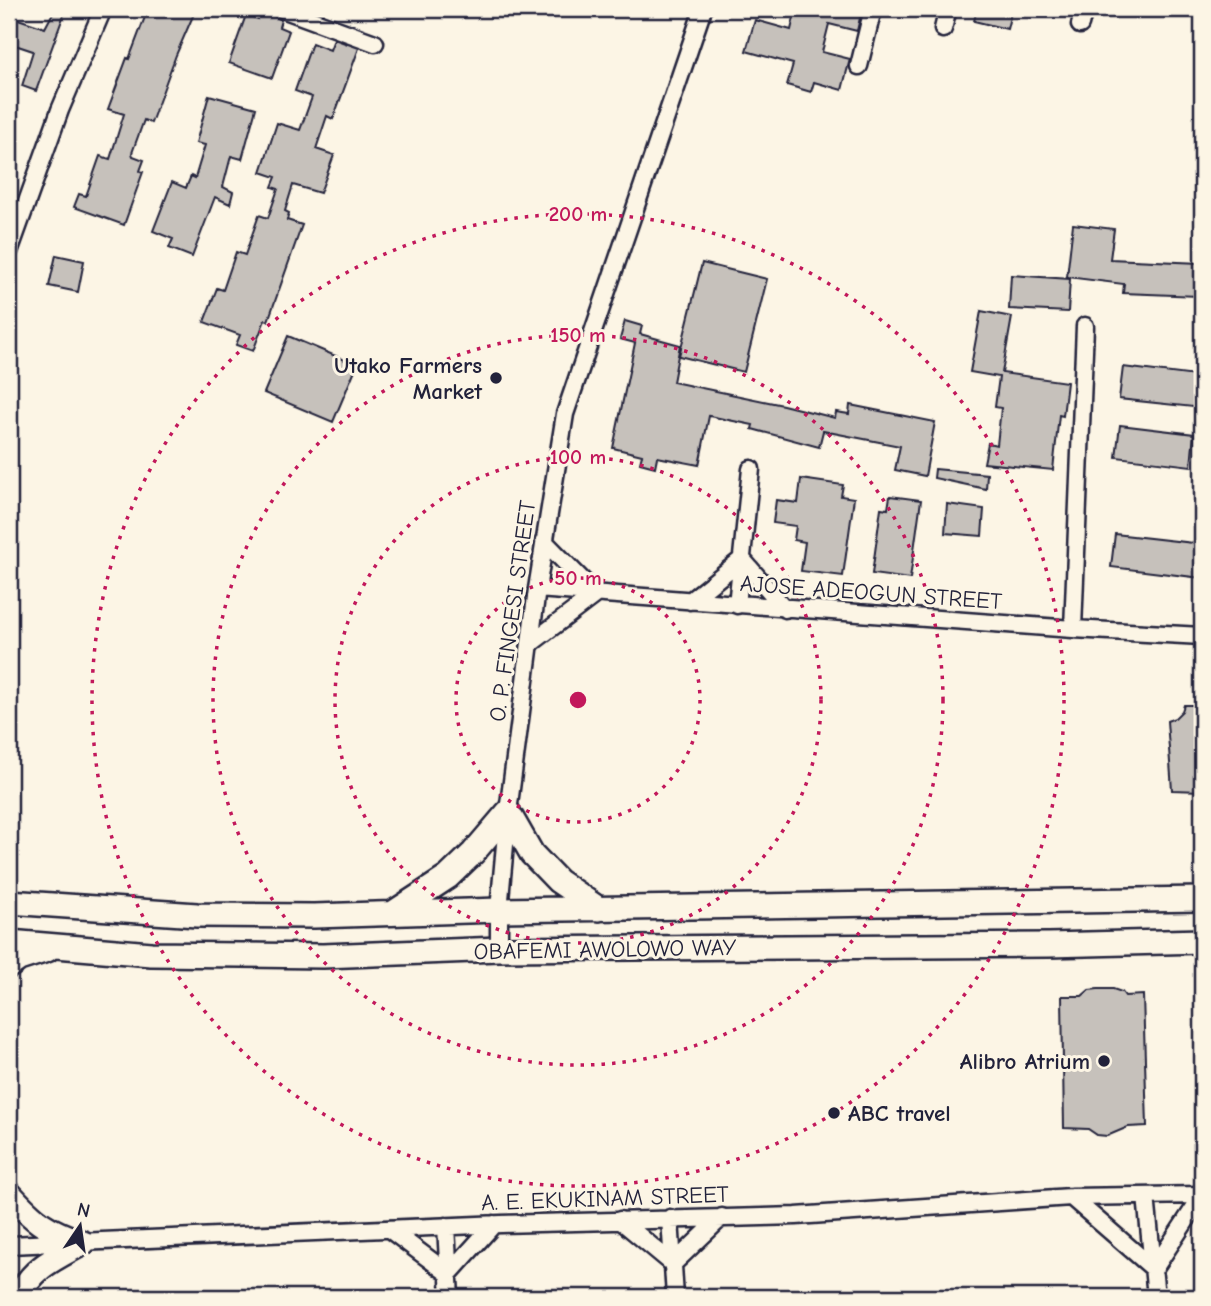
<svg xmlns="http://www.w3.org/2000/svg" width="1211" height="1306" font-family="'Comic Neue',sans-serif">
	<rect width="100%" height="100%" fill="#fcf5e5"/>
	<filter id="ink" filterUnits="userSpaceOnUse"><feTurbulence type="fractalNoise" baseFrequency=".0143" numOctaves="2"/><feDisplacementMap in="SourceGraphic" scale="14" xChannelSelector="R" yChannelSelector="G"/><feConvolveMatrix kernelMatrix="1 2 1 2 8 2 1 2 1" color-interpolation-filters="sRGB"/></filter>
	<g filter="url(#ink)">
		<path fill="#c6c1bb" stroke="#22223b" stroke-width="2" d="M 55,9 L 66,9 L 36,91 L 22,86 L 33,51 L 9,43 L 9,16 L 45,28 Z
			M 148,9 L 196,9 L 176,55 L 151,123 L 144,120 L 132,153 L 133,156 L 144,160 L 140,171 L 143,172 L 124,225 L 74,207 L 79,194 L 86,196 L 100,156 L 110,159 L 124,114 L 108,109 L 127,58 L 129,59 Z
			M 261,9 L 272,11 L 274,16 L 281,20 L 279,27 L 289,31 L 272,78 L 229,63 L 246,15 L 258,19 Z
			M 796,9 L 862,9 L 857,31 L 829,24 L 822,52 L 850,59 L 842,90 L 814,82 L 811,92 L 787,85 L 793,64 L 746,51 L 755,20 L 791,30 Z
			M 977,9 L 1012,9 L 1007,29 L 974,21 Z
			M 334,39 L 359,48 L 333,119 L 327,116 L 316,149 L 334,155 L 320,193 L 293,185 L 285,211 L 289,213 L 287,220 L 302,225 L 268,321 L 265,320 L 253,351 L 236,345 L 240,335 L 204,322 L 217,288 L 223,290 L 236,252 L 245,255 L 259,215 L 268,218 L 278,189 L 272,187 L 276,177 L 261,172 L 277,123 L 300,130 L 312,97 L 295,91 L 312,43 L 330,50 Z
			M 209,95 L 256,108 L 242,159 L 231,156 L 223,187 L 233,192 L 230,204 L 215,197 L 192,257 L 169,248 L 173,239 L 153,231 L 172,182 L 186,188 L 191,176 L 195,178 L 205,145 L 196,143 Z
			M 1073,224 L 1114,229 L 1110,259 L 1200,263 L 1199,296 L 1123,293 L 1124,284 L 1067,277 Z
			M 56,255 L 84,261 L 78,292 L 49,286 Z
			M 702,263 L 767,279 L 744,372 L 679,356 Z
			M 1011,275 L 1070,279 L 1068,312 L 1009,309 Z
			M 981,311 L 1012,317 L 1002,373 L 1067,382 L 1063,416 L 1059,415 L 1053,470 L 984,463 L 988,443 L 997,445 L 1001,408 L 995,407 L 999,377 L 970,372 Z
			M 625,321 L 642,326 L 640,334 L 680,345 L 673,382 L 783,405 L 835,418 L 836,412 L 849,414 L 850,405 L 935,422 L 925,476 L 895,470 L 900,446 L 823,431 L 819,447 L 752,429 L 753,425 L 709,416 L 699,465 L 657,457 L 655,467 L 640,463 L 642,455 L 613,448 L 635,343 L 620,339 Z
			M 288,336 L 357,365 L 333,422 L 264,393 Z
			M 1123,367 L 1196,376 L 1193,407 L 1119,399 Z
			M 1120,425 L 1194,434 L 1191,466 L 1116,457 Z
			M 935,469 L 987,474 L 986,489 L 934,478 Z
			M 801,479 L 843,485 L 841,496 L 854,498 L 843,576 L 801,571 L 805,542 L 794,540 L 796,526 L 773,523 L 776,500 L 798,503 Z
			M 890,496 L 921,500 L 910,579 L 872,574 L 881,508 L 888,509 Z
			M 947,504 L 984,509 L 982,536 L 945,533 Z
			M 1115,534 L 1202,544 L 1202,578 L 1111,567 Z
			M 1184,705 L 1202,705 L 1202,791 L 1172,790 L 1167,721 L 1175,718 L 1182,711 Z
			M 1098,989 L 1113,989 L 1122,992 L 1125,996 L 1143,995 L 1147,1126 L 1128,1127 L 1107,1136 L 1097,1135 L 1088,1129 L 1064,1128 L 1062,996 L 1082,996 L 1089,990 Z"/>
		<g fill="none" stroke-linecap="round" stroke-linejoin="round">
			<g stroke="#22223b" stroke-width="21">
				<path id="minor" d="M 282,9 L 375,43
					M 1080,25 L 1084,9
					M 943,29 L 948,9
					M 859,66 L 873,9
					M 9,252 L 60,110 L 103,9
					M 537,589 L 1073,629 L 1202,636
					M 690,601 L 742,559 L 785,609
					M 737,605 L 751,469
					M 1073,629 L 1085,326
					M 530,644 L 596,594 L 544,541
					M 499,949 L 499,910 L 508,812 L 537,589 L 565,414 L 703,9
					M 1146,1196 L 1156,1297
					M 1071,1197 L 1154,1269 L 1202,1196
					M 670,1218 L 675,1297
					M 620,1220 L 673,1264 L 722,1217
					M 446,1226 L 450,1297
					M 389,1229 L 449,1274 L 494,1224
					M 9,1245 L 501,1224 L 796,1216 L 1071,1197 L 1202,1195"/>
			</g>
			<g stroke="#22223b" stroke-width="28">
				<path id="secondary" d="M 9,902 L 197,915 L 314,916 L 499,910 L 1202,899
					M 393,913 L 448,877 L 473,853 L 508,812 L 532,854 L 558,881 L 599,909
					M 9,942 L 151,954 L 323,956 L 499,949 L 1049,945 L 1202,941
					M 9,966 L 19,959 L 47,950
					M 9,1193 C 35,1222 46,1230 83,1243
					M 19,1297 C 32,1267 56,1258 83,1243"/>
			</g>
			<use href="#minor" stroke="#fcf5e5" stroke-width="16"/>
			<use href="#secondary" stroke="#fcf5e5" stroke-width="23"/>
		</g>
	</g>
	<g fill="none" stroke="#c2185b" stroke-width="3.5" stroke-dasharray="3.5 7">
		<circle cx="578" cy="700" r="122"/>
		<circle cx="578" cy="700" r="243"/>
		<circle cx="578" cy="700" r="365"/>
		<circle cx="578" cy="700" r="486"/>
	</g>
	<g fill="#22223b" stroke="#fcf5e5" stroke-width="2.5">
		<circle cx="496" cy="378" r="7"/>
		<circle cx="1104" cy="1061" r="7"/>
		<circle cx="834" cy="1113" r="7"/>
	</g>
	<g text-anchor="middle" stroke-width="6" stroke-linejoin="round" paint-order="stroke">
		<g font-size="23" font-weight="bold" fill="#22223b" stroke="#fcf5e5" text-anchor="end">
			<text x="482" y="373">Utako Farmers<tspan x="482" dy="26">Market</tspan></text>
			<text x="1090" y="1069">Alibro Atrium</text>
			<text x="848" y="1121" text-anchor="start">ABC travel</text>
		</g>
		<g font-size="23" fill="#22223b" stroke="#fcf5e5">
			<text transform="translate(871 592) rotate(4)" y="8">AJOSE ADEOGUN STREET</text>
			<text transform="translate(512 611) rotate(-82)" y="8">O. P. FINGESI STREET</text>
			<text transform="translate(605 949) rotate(-1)" y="8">OBAFEMI AWOLOWO WAY</text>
			<text transform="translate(605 1198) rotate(-2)" y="8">A. E. EKUKINAM STREET</text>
		</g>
	</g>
	<circle cx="578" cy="700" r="10" fill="#c2185b" stroke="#fcf5e5" stroke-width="3.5"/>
	<g font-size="21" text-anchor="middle" font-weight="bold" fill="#c2185b" stroke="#fcf5e5" stroke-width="6" stroke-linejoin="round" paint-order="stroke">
		<text x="578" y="221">200 m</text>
		<text x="578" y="342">150 m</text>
		<text x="578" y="464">100 m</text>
		<text x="578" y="585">50 m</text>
	</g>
	<rect width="1211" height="1306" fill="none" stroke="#fcf5e5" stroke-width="35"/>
	<rect x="18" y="18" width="1176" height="1271" fill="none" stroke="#22223b" stroke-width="2.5" filter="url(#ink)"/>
	<g transform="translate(80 1226) rotate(13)" stroke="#fcf5e5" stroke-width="5" paint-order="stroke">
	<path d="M0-5L12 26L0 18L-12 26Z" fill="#22223b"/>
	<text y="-10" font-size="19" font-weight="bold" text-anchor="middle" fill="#22223b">N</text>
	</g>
</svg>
